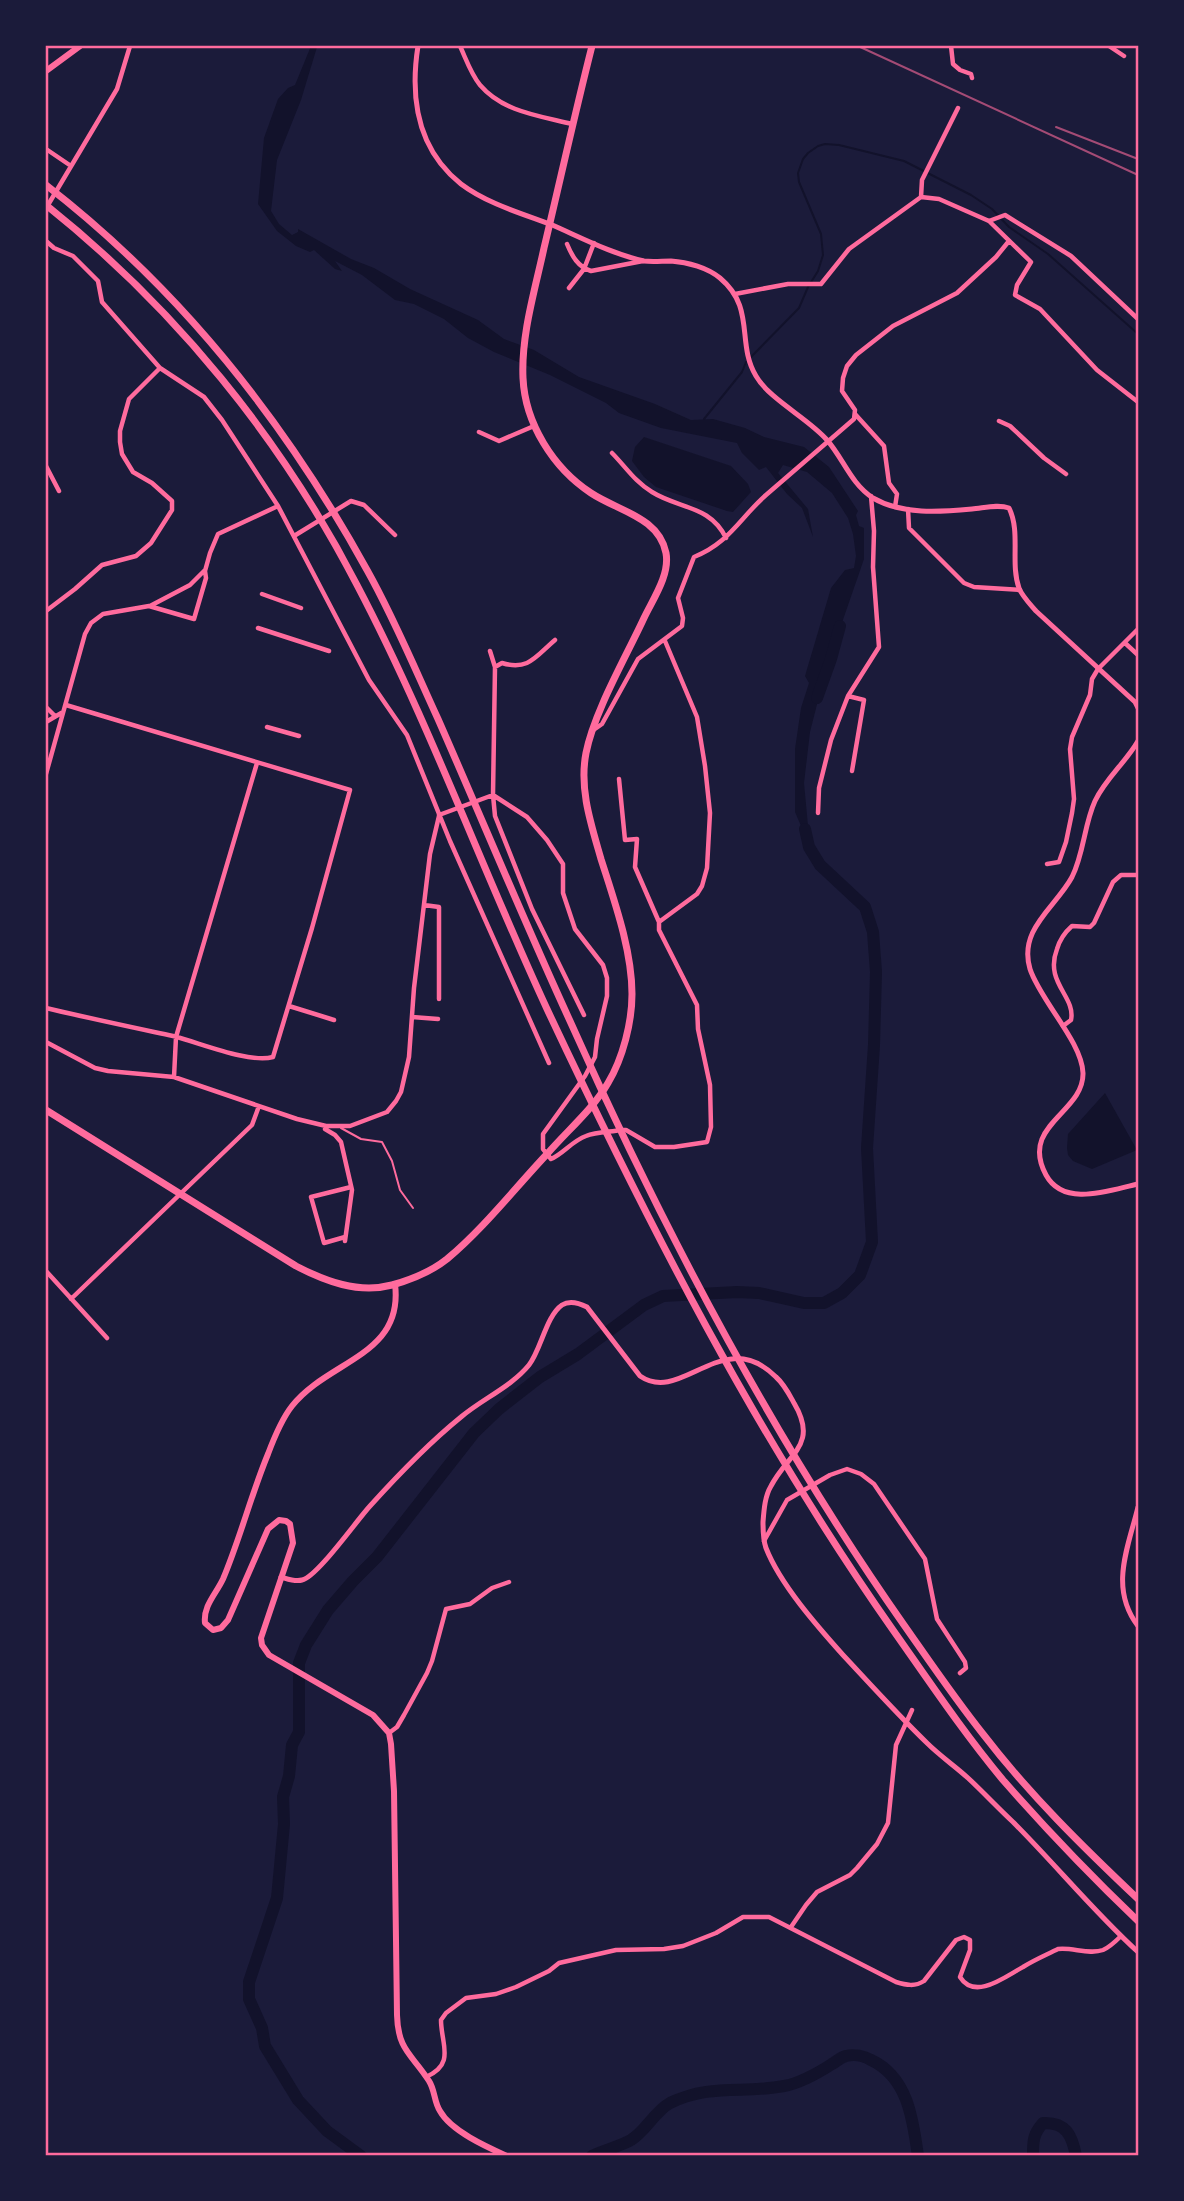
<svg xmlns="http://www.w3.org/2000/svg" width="1184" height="2201" font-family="Lato,sans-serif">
	<rect width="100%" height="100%" fill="#1b1b3a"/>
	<path fill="#12122b" d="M 311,46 L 324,46 L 317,47 L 301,100 L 277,160 L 271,211 L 279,224 L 292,235 L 298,232 L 298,229 L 351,259 L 374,268 L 410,289 L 478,320 L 504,339 L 534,350 L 579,377 L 655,404 L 691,420 L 713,419 L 745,428 L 764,437 L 804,447 L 829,467 L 858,511 L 856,515 L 859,526 L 864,528 L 864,559 L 826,669 L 810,732 L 804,783 L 810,847 L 795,812 L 795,749 L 801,708 L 809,683 L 805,676 L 831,588 L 845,570 L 854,568 L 856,556 L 853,534 L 848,518 L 832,493 L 807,472 L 783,465 L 778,473 L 808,509 L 813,537 L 802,508 L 787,494 L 766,467 L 759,470 L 742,453 L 737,443 L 661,428 L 619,413 L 606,403 L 550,375 L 494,352 L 468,338 L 444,319 L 414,304 L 395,300 L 362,275 L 335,261 L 342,271 L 335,269 L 314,250 L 310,252 L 296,246 L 277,231 L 258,204 L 264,138 L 278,99 L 288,88 L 295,85 Z
		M 644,437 L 731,466 L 748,484 L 751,492 L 733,512 L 727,511 L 656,487 L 644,477 L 632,461 L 635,447 Z
		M 1105,1093 L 1137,1150 L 1092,1169 L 1073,1161 L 1068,1155 L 1067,1148 L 1068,1134 Z"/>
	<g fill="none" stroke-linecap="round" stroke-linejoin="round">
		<path stroke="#12122b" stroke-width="2" d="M 750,358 L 799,308 L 808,287 L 818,271 L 823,255 L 821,234 L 799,182 L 798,173 L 803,159 L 808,153 L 818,146 L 825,144 L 839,145 L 904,161 L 971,195 L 992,209 L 1009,227 L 1048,254 L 1138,334
			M 704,419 L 742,372 L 746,362"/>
		<path stroke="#12122b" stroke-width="12" d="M 817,698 L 831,659 L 840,626
			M 361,2156 L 327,2131 L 298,2100 L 265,2046 L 262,2028 L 249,1999 L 249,1982 L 277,1898 L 284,1824 L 283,1797 L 289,1776 L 292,1745 L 299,1732 L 299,1663 L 306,1645 L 328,1610 L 353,1581 L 377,1557 L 474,1433 L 499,1409 L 540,1377 L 578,1354 L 644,1305 L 663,1296 L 737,1292 L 759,1293 L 804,1303 L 824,1303 L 842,1293 L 860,1275 L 872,1242 L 867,1148 L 874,1045 L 876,972 L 873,932 L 865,907 L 820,865 L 809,847 L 805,829
			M 592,2156 C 605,2150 620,2146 631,2140 C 646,2131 655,2111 670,2103 C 711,2083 743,2094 784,2086 C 801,2083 818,2073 832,2064 C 837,2061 841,2057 846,2056 C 854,2054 864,2056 871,2060 C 908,2077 913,2120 918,2156
			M 1033,2156 C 1033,2141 1033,2134 1043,2123 C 1066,2122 1072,2135 1076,2156"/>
		<path stroke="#ff6b9d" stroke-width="2" d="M 341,1128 L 361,1139 L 382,1142 L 392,1161 L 400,1190 L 413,1208"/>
		<path stroke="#ff6b9d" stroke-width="4.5" d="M 460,46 C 466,59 471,74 480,85 C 503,112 540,116 572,124
			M 951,46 L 953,64 L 960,70 L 971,74 L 972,78
			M 1109,46 L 1124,56
			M 46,149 L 71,166
			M 921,197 L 922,180 L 958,108
			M 48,205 L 117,89 L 130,46
			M 989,221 L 1005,215 L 1071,256 L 1138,319
			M 46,241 L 54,248 L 73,256 L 98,281 L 102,302 L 160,368 L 204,397 L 222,420 L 278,506 L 369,680 L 407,735 L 450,841 L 549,1063
			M 567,244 C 572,256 578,267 591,271 L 643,261
			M 569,288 L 584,269 L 594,243
			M 735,294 L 788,284 L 821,284 L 849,249 L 921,197 L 939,199 L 989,221 L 1031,262 L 1017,285 L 1015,295 L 1040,309 L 1097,370 L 1138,402
			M 855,414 L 884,446 L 889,483 L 897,494 L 895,507
			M 999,421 L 1010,426 L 1044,458 L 1066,474
			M 479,432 L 499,441 L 534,426
			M 612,453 C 625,466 635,482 652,492 C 679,509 710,505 726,538
			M 46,466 L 59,491
			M 908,509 L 909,528 L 964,583 L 974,587 L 1020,590
			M 294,536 L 351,501 L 364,505 L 395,535
			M 262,594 L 301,608
			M 150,606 L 190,585 L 204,571
			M 46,611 L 75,589 L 102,565 L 136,556 L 151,543 L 172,510 L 172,501 L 152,483 L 133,472 L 122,454 L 120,442 L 120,431 L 129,399 L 160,368
			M 258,628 L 329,651
			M 1125,643 L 1138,655
			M 490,651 L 495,667 L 493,795 L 495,816 L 532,909 L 584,1015
			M 495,667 L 502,663 C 529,671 536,656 555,640
			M 848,696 L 864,700 L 852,771
			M 46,707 L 55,716
			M 46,722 L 63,712
			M 267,727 L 299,736
			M 592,731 L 602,724 L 638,659 L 682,626 L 683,618 L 678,598 L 694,557 C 729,543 739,519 766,495 L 854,419 L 855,410 L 842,391 L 843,378 L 847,366 L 856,355 L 893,326 L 957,293 L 996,257 L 1009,241
			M 46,774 L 85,634 L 91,623 L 103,614 L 149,606 L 194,619 L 206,578 L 205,571 L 210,553 L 218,534 L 278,506
			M 619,779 L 625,840 L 637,839 L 635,867 L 659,922
			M 818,813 L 819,788 L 831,740 L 848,696 L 879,647 L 873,567 L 874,531 L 871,496
			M 439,815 L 493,795 L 527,817 L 547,840 L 563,864 L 563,893 L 575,929 L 603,965 L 607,978 L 607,996 L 597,1039 L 595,1057 L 585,1076 L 543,1134 L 543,1149 L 551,1159 C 563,1154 572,1141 586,1136 C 596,1132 610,1132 621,1130 L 626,1130 L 655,1147 L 674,1147 L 707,1142 L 711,1127 L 710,1085 L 698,1029 L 697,1005 L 659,930 L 659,922 L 697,894 L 702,886 L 707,868 L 710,813 L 705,766 L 697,717 L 665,641
			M 1047,864 L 1059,862 L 1066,842 L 1072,813 L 1074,799 L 1070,749 L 1072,737 L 1090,695 L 1092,679 L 1098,669 L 1138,629
			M 424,905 L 439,907 L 439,999
			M 289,1006 L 334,1020
			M 46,1008 C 88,1018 131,1027 173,1036 C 198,1042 250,1064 273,1057 L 312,928 L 350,790 L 66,705
			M 412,1017 L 438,1019
			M 1063,1026 L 1071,1020 C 1076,996 1044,983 1057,949 C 1060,939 1064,933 1072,926 L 1090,927 L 1094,923 L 1113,882 L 1121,875 L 1138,875
			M 46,1042 L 95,1068 L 108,1071 L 174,1077 L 297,1119 L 326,1126 L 350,1126 L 387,1112 L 396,1101 L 401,1092 L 409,1057 L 414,988 L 430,854 L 439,816
			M 174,1077 L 176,1037 L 257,763
			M 326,1126 L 325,1129 L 335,1135 L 341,1142 L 352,1190 L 345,1241
			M 345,1237 L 324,1243 L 311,1197 L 351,1187
			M 46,1271 L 107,1338
			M 71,1299 L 252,1125 L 259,1106
			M 764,1541 L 787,1500 L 830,1475 L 847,1469 L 861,1474 L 874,1484 L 925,1559 L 937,1619 L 965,1662 L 966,1668 L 960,1673
			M 389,1733 L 397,1727 L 404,1715 L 427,1673 L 432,1661 L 446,1609 L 470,1604 L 492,1588 L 509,1582
			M 791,1927 L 806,1905 L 817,1892 L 850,1875 L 857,1868 L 877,1844 L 888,1823 L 896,1745 L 912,1710
			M 426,2077 C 456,2064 441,2044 441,2020 L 446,2013 L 466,1998 L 496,1994 L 516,1987 L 549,1971 L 559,1963 L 616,1950 L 664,1949 L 683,1946 L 716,1933 L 743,1917 L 769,1917 L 896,1982 C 906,1985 915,1987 924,1981 L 956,1940 L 964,1937 L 970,1940 L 970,1950 L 960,1977 C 975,2001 1006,1976 1023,1967 C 1034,1960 1046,1955 1058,1949 C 1072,1947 1089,1955 1103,1950 C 1110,1947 1116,1941 1121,1936"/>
		<path stroke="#ff6b9d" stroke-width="5" d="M 550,224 C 580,237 612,254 644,261 C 653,262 662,261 671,261 C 688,262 708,268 720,278 C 756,308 736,343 756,376 C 770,400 808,418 827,440 C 843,458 851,484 873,498 C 902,515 940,512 972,509 C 984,508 998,504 1009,508 C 1021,532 1010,563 1019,588 C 1022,596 1030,604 1036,611 L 1135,702 L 1138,708
			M 1138,741 C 1126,762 1106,778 1095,801 C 1084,825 1084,853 1072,877 C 1056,907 1018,929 1030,969 C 1040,1000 1082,1042 1083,1073 C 1084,1113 1019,1125 1046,1175 C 1064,1208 1110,1190 1138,1184
			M 1138,1507 C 1128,1548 1109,1588 1138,1626
			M 281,1577 C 288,1579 295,1582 302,1580 C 317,1577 357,1520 370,1506 C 398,1475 429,1443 461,1417 C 482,1399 511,1387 529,1365 C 541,1350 546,1316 562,1305 C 570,1300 579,1303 587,1307 L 640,1376 C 682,1405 723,1324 776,1377 C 784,1384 789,1394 794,1403 C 819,1445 788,1453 771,1486 C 765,1496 764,1509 763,1522 C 763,1530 763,1540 766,1548 C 780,1584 817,1626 843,1655 C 871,1685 898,1715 927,1743 C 940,1756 955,1766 968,1778 C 983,1792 998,1808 1013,1822 C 1056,1865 1094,1912 1138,1952"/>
		<path stroke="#ff6b9d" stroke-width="5" d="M 418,46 C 410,97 417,149 461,184 C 486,203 520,213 550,224"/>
		<path stroke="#ff6b9d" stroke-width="6" d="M 46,71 L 80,46
			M 395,1284 C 404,1356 328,1360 292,1406 C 281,1420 274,1438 268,1454 C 251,1495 240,1539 223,1579 C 216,1594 203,1606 205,1623 L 213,1630 L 221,1628 L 228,1620 L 268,1529 L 279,1520 L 286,1521 L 290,1524 L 293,1543 L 261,1638 L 262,1645 L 269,1655 L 373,1715 L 389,1733 L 391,1744 L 394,1791 L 397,2015 C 398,2051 412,2054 429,2081 C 435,2090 434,2102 440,2111 C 451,2131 487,2147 507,2156"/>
		<path stroke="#ff6b9d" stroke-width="7" d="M 46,1110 L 296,1266 C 325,1281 358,1294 392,1285 C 410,1280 432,1271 447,1259 C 484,1228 515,1188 548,1153 C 568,1130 593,1109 608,1083 C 623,1058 632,1022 632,994 C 632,950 614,900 601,859 C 591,824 579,789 586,753 C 594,712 626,657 644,618 C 653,599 670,575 666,553 C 659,517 618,511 591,493 C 553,468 525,423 523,378 C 521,335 535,290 544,248 C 560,181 575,113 592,46"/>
		<path stroke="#ff6b9d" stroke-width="7" d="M 46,185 C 180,289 285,421 367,570 C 394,618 415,669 438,719 C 482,819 524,921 570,1021 C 664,1231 772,1437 904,1625 C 930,1662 955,1699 983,1734 C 1029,1794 1083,1847 1138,1899
			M 46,205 C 175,308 281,438 357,585 C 429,722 482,869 547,1009 C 648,1224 756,1435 893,1630 C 929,1681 963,1732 1003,1780 C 1046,1829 1091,1876 1138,1921"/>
		<path stroke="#a44b75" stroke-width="2" d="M 858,46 L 1138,175
			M 1056,127 L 1138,159"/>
	</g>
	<rect width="1184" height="2201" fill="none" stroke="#1b1b3a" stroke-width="94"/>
	<rect x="47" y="47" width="1090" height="2107" fill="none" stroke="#ff6b9d" stroke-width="2.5"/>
</svg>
